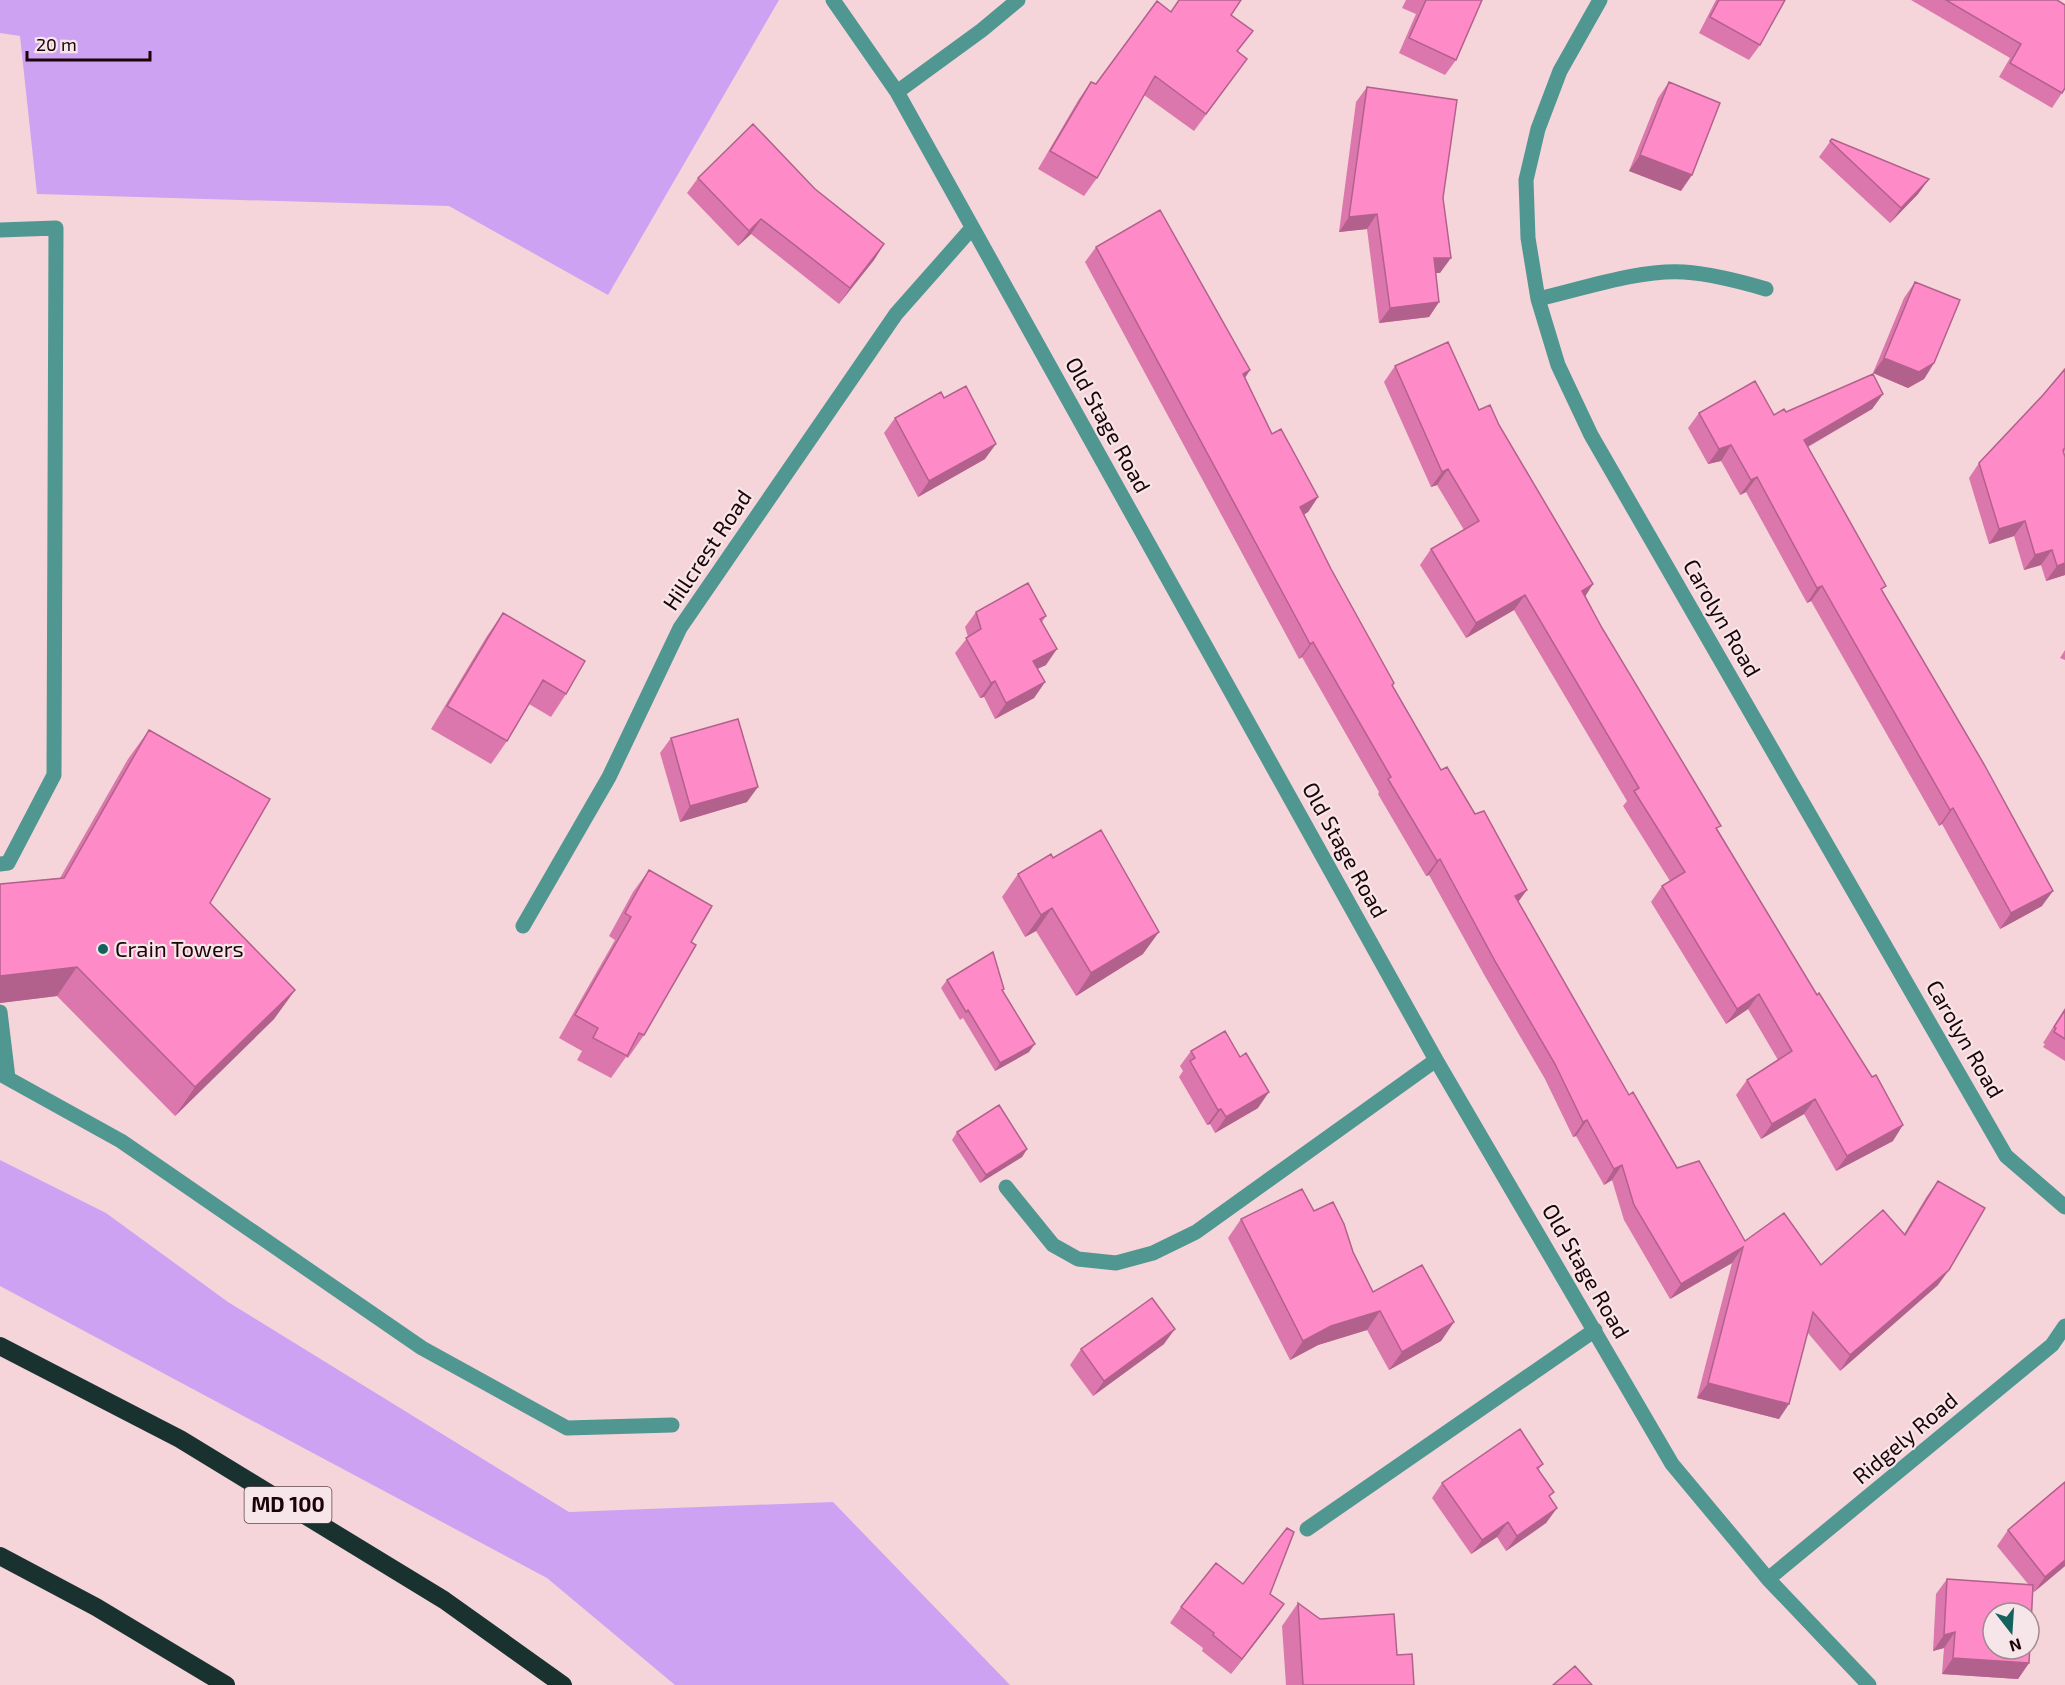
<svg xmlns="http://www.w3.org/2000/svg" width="2065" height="1685" font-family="'Exo 2',sans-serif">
	<rect width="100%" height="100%" fill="#f5d5d9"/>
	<path fill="#cda2f2" d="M 0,0 L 779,0 L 608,295 L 449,206 L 37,194 L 20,36 L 0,33 Z
		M 0,1160 L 106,1213 L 228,1302 L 569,1512 L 833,1502 L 1010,1685 L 675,1685 L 547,1578 L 0,1286 Z"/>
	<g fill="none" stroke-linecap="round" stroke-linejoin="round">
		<path stroke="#519791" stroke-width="15" d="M 833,0 L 897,92 L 1436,1060 L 1672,1464 L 1768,1579 L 1869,1685
			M 1600,0 L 1560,71 L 1538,129 L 1526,180 L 1528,238 L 1538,299 L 1558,365 L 1591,435 L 2006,1156 L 2065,1207
			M 897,92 L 982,30 L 1018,0
			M 0,230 L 56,228 L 54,775 L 8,863 L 0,864
			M 1538,299 C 1582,289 1640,269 1684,272 C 1713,274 1739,281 1766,289
			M 523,926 L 609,777 L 680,628 L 896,314 L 972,228
			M 0,1012 L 8,1078
			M 0,1074 L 121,1141 L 422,1348 L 567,1428 L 672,1425
			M 1006,1187 L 1053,1245 L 1078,1259 L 1116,1263 L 1153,1253 L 1196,1232 L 1436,1060
			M 1307,1529 L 1595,1330
			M 1768,1579 L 2052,1345 L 2065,1326"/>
		<path stroke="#193230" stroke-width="18" d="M 0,1346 L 180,1439 L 444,1600 L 563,1685
			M 0,1556 L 96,1607 L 226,1685"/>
	</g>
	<path fill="#db77ac" d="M 1406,0 L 1482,0 L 1456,60 L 1445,75 L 1399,53 L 1416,14 L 1402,8 Z
		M 1716,0 L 1785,0 L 1760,45 L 1749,60 L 1699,33 Z
		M 1911,0 L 2057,0 L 2062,93 L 2052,108 L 1999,77 L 2010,58 Z
		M 1171,12 L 1231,15 L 1238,52 L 1247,59 L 1194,131 L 1144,95 L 1097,178 L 1084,196 L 1038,169 L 1079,99 L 1091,82 L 1096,84 Z
		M 1669,82 L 1681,191 L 1629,171 L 1658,98 Z
		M 1367,87 L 1443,198 L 1440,273 L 1436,273 L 1439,302 L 1429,317 L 1379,323 L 1367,229 L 1339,232 L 1356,102 Z
		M 1832,139 L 1929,179 L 1918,194 L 1890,223 L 1819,157 Z
		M 698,178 L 815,189 L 884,244 L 874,260 L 839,304 L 751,234 L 738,246 L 687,193 Z
		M 1096,247 L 1250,370 L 1245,378 L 1272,434 L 1318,497 L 1308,512 L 1304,515 L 1331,569 L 1394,683 L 1393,686 L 1629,1095 L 1677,1168 L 1745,1241 L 1821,1265 L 1904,1234 L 1927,1196 L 1938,1181 L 1938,1285 L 1840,1371 L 1808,1333 L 1779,1419 L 1697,1398 L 1732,1263 L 1670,1299 L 1624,1220 L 1612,1180 L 1604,1185 L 1576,1136 L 1573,1137 L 1545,1079 L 1486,978 L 1429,875 L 1426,876 L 1378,794 L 1379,792 L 1302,657 L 1299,659 L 1290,642 L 1085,262 Z
		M 1915,282 L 1934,363 L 1924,379 L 1908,388 L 1873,373 L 1904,298 Z
		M 1395,366 L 1479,410 L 1499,425 L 1602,628 L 1718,830 L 1893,1141 L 1836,1171 L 1804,1114 L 1761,1139 L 1736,1095 L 1747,1080 L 1778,1060 L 1748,1009 L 1726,1024 L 1651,902 L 1662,886 L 1670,881 L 1623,806 L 1627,801 L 1514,610 L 1466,638 L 1420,565 L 1431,549 L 1464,530 L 1437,485 L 1431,487 L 1384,382 Z
		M 2065,369 L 2065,451 L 2064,452 L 2065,575 L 2046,581 L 2041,565 L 2024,570 L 2014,536 L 1989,544 L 1969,478 L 1979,463 L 2043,395 Z
		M 1883,394 L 1872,409 L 1808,447 L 2042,906 L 2000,929 L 1942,824 L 1939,826 L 1811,601 L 1807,603 L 1746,492 L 1740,495 L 1721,461 L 1708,464 L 1688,428 L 1699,413 L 1774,415 Z
		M 944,398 L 985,459 L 918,497 L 884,433 L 895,418 Z
		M 976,612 L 1046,616 L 1042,622 L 1046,665 L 1037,669 L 1045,682 L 1034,698 L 995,719 L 984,697 L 980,698 L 955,653 L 968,637 L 965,627 Z
		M 503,613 L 566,694 L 551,717 L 529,704 L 507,741 L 491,764 L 431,729 L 487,636 Z
		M 2065,650 L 2065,660 L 2060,658 Z
		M 149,730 L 210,903 L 295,990 L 274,1019 L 175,1116 L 57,996 L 0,1003 L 0,884 L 60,878 L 128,759 Z
		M 671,738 L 747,802 L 680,822 L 660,753 Z
		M 1053,858 L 1143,954 L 1076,996 L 1036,931 L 1025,937 L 1002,897 L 1018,874 Z
		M 649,870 L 691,942 L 644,1035 L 628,1058 L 626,1057 L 611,1078 L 577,1060 L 582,1051 L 559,1038 L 615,940 L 609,936 L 633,892 Z
		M 947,980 L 1004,989 L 1002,991 L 1029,1052 L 995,1071 L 963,1018 L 960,1020 L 941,988 Z
		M 2065,1008 L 2065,1061 L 2043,1047 L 2045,1044 L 2043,1043 Z
		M 1191,1051 L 1240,1057 L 1258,1108 L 1215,1133 L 1210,1124 L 1207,1125 L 1179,1077 L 1183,1071 L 1180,1066 Z
		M 957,1132 L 1027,1149 L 1022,1157 L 980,1183 L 952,1140 Z
		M 1314,1211 L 1353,1252 L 1373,1292 L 1454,1322 L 1441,1341 L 1389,1370 L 1367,1330 L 1318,1345 L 1290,1360 L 1228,1238 L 1241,1219 Z
		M 1164,1344 L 1093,1396 L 1070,1365 L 1081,1349 Z
		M 1543,1464 L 1538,1470 L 1550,1498 L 1557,1508 L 1546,1523 L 1506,1551 L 1497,1537 L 1471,1554 L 1432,1498 L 1442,1483 Z
		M 2065,1482 L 2065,1566 L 2034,1592 L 2033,1591 L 2029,1663 L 2018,1679 L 1942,1674 L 1944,1648 L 1933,1651 L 1936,1594 L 1947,1579 L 2028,1584 L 1997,1546 L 2008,1530 Z
		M 1243,1584 L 1270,1594 L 1273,1620 L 1231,1674 L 1202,1651 L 1203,1648 L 1170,1623 L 1181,1607 Z
		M 1298,1603 L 1320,1619 L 1397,1655 L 1414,1685 L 1286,1685 L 1282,1626 Z"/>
	<path fill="#b2618c" d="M 1640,155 L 1692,175 L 1681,191 L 1629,171 Z
		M 1929,179 L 1918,194 L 1890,223 L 1901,208 Z
		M 1377,214 L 1367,229 L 1339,232 L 1349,217 Z
		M 761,219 L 751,234 L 738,246 L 749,231 Z
		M 884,244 L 874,260 L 839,304 L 850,288 Z
		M 1434,258 L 1451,258 L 1440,273 L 1424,273 Z
		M 1439,302 L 1429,317 L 1379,323 L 1390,308 Z
		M 1884,358 L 1934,363 L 1924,379 L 1908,388 L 1873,373 Z
		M 1250,370 L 1240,385 L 1243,374 Z
		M 1883,394 L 1872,409 L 1793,455 L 1804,440 Z
		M 996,444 L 985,459 L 918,497 L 929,481 Z
		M 1731,445 L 1721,461 L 1708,464 L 1719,449 Z
		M 1448,469 L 1437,485 L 1431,487 L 1442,472 Z
		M 1757,477 L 1746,492 L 1740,495 L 1751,480 Z
		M 1318,497 L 1308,512 L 1289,522 L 1300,507 Z
		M 2025,521 L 2014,536 L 1989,544 L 1999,529 Z
		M 2052,550 L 2041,565 L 2024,570 L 2035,555 Z
		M 2065,563 L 2065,575 L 2046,581 L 2057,566 Z
		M 1593,584 L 1583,600 L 1582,591 Z
		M 1822,586 L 1811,601 L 1807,603 L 1817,588 Z
		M 1525,595 L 1514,610 L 1466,638 L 1476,623 Z
		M 1313,642 L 1302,657 L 1299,659 L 1310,644 Z
		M 1057,649 L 1046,665 L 1022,676 L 1033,661 Z
		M 995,681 L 984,697 L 980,698 L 991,683 Z
		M 1045,682 L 1034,698 L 995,719 L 1006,703 Z
		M 758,787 L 747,802 L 680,822 L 690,806 Z
		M 1953,808 L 1942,824 L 1939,826 L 1950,810 Z
		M 1440,859 L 1429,875 L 1426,876 L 1437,861 Z
		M 1527,890 L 1516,905 L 1515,896 Z
		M 2053,891 L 2042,906 L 2000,929 L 2011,913 Z
		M 1052,908 L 1036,931 L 1025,937 L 1041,915 Z
		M 1159,932 L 1143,954 L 1076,996 L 1091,973 Z
		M 77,967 L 57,996 L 0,1003 L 0,976 Z
		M 295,990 L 274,1019 L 175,1116 L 195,1087 Z
		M 1759,994 L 1748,1009 L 1726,1024 L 1737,1009 Z
		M 1035,1044 L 1029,1052 L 995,1071 L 1000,1063 Z
		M 1269,1092 L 1258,1108 L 1215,1133 L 1226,1117 Z
		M 1815,1099 L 1804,1114 L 1761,1139 L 1772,1124 Z
		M 1221,1109 L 1210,1124 L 1207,1125 L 1218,1110 Z
		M 1587,1120 L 1576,1136 L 1573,1137 L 1583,1122 Z
		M 1903,1125 L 1893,1141 L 1836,1171 L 1847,1156 Z
		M 1027,1149 L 1022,1157 L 980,1183 L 986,1175 Z
		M 1622,1165 L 1612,1180 L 1604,1185 L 1614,1169 Z
		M 1743,1247 L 1732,1263 L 1670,1299 L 1681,1284 Z
		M 1949,1270 L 1938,1285 L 1840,1371 L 1850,1355 Z
		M 1380,1311 L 1367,1330 L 1318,1345 L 1290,1360 L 1303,1341 L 1331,1326 Z
		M 1454,1322 L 1441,1341 L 1389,1370 L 1402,1352 Z
		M 1175,1329 L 1164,1344 L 1093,1396 L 1104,1381 Z
		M 1708,1383 L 1789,1404 L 1779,1419 L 1697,1398 Z
		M 1557,1508 L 1546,1523 L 1506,1551 L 1517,1536 Z
		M 1508,1522 L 1497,1537 L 1471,1554 L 1482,1540 Z
		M 2065,1560 L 2065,1566 L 2034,1592 L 2045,1577 Z
		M 1284,1604 L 1273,1620 L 1231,1674 L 1242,1659 Z
		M 1955,1632 L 1944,1648 L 1933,1651 L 1944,1635 Z
		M 1953,1658 L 2029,1663 L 2018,1679 L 1942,1674 Z"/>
	<path fill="#ff8ac8" stroke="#b2618c" stroke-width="1.5" fill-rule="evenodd" d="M 1179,0 L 1241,0 L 1231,15 L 1253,31 L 1237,51 L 1247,59 L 1206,114 L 1155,76 L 1097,178 L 1050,151 L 1091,82 L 1096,84 L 1157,1 L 1171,12 Z
		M 1426,0 L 1482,0 L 1456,60 L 1409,38 Z
		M 1719,0 L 1785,0 L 1760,45 L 1710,17 Z
		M 1946,0 L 2057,0 L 2065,5 L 2065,88 L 2062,93 L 2010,63 L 2021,44 Z
		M 1669,82 L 1720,103 L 1692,175 L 1640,155 Z
		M 1367,87 L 1457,100 L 1443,198 L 1451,258 L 1434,258 L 1439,302 L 1390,308 L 1377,214 L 1349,217 Z
		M 753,124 L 815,189 L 884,244 L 850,288 L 761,219 L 749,231 L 698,178 Z
		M 1832,139 L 1929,179 L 1901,208 L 1830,141 Z
		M 1160,210 L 1250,370 L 1243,374 L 1272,434 L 1281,429 L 1318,497 L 1300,507 L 1331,569 L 1394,683 L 1392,685 L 1441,770 L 1447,767 L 1475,814 L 1484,811 L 1527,890 L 1515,896 L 1629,1095 L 1633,1092 L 1677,1168 L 1699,1161 L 1745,1241 L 1784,1213 L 1821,1265 L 1883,1210 L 1905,1235 L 1938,1181 L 1985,1208 L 1949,1270 L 1850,1355 L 1813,1312 L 1789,1404 L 1708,1383 L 1743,1247 L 1681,1284 L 1634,1205 L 1622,1165 L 1614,1169 L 1587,1120 L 1583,1122 L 1555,1064 L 1496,963 L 1440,859 L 1437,861 L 1388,779 L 1391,777 L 1313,642 L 1310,644 L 1301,627 L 1096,247 Z
		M 1915,282 L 1960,300 L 1934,363 L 1919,372 L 1884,358 Z
		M 1448,342 L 1479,410 L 1490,405 L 1499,425 L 1593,584 L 1582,591 L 1602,628 L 1721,826 L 1716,828 L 1817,995 L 1819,993 L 1872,1077 L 1876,1075 L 1903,1125 L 1847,1156 L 1815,1099 L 1772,1124 L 1747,1080 L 1792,1051 L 1759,994 L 1737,1009 L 1662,886 L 1685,872 L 1634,791 L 1639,788 L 1525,595 L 1476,623 L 1431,549 L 1479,521 L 1448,469 L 1442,472 L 1395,366 Z
		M 2065,369 L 2065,448 L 2063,450 L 2065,457 L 2065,563 L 2057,566 L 2052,550 L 2035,555 L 2025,521 L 1999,529 L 1979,463 L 2043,395 Z
		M 1873,374 L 1883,394 L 1804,440 L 1886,586 L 1881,589 L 1985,766 L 2053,891 L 2011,913 L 1953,808 L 1950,810 L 1822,586 L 1817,588 L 1757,477 L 1751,480 L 1731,445 L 1719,449 L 1699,413 L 1755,381 L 1774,415 L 1784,409 L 1786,412 Z
		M 966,386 L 996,444 L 929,481 L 895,418 L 941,392 L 944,398 Z
		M 1028,583 L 1046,616 L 1040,619 L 1057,649 L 1033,661 L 1045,682 L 1006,703 L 995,681 L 991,683 L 966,638 L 981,629 L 976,612 Z
		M 503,613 L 585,661 L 566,694 L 543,680 L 507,741 L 447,706 Z
		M 738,719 L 758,787 L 690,806 L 671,738 Z
		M 149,730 L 270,799 L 210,903 L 295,990 L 195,1087 L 77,967 L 0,976 L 0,884 L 64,878 Z
		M 1101,830 L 1159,932 L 1091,973 L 1052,908 L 1041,915 L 1018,874 L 1051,854 L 1053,858 Z
		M 649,870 L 712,906 L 691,942 L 696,945 L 644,1035 L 639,1033 L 627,1056 L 593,1038 L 598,1028 L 575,1015 L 631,917 L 625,913 Z
		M 993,952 L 1004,989 L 1002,990 L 1035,1044 L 1000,1063 L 968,1010 L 966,1012 L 947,980 Z
		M 2065,1010 L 2065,1039 L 2054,1032 L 2056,1028 L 2054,1027 Z
		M 1225,1031 L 1240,1057 L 1246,1053 L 1269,1092 L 1226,1117 L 1221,1109 L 1218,1110 L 1190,1061 L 1195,1058 L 1191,1051 Z
		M 999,1105 L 1027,1149 L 986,1175 L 957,1132 Z
		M 1302,1189 L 1314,1211 L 1333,1202 L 1344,1224 L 1353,1252 L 1373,1292 L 1422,1265 L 1454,1322 L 1402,1352 L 1380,1311 L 1331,1326 L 1303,1341 L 1241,1219 Z
		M 1152,1298 L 1175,1329 L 1104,1381 L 1081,1349 Z
		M 1520,1429 L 1543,1464 L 1537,1468 L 1554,1492 L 1549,1496 L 1557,1508 L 1517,1536 L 1508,1522 L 1482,1540 L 1442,1483 Z
		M 2065,1482 L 2065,1560 L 2045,1577 L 2008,1530 Z
		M 1287,1528 L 1294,1532 L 1270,1594 L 1284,1604 L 1242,1659 L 1213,1635 L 1214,1633 L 1181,1607 L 1216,1563 L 1243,1584 Z
		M 1947,1579 L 2033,1585 L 2029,1663 L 1953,1658 L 1955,1632 L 1944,1635 ZM 1993,1613 L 2029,1613 L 2029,1649 L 1993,1649 Z
		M 1298,1603 L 1320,1619 L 1394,1614 L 1397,1655 L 1412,1654 L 1414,1685 L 1303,1685 Z
		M 1575,1666 L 1592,1685 L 1553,1685 Z"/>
	<circle fill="#14625d" stroke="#f7e6e9" stroke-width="2" cx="103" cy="949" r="6"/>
	<g text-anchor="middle" stroke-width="4.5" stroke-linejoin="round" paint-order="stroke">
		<rect fill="#f7e6e9" stroke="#5d474c" stroke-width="1.5" x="244.5" y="1487" width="87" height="36" rx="4.5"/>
		<g font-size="21" font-weight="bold" fill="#1b0308">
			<text x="288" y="1512">MD 100</text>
		</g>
		<g font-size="22" fill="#1b0308" stroke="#f7e6e9">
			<text transform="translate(1108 425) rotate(61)" y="8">Old Stage Road</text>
			<text transform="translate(707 550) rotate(-56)" y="8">Hillcrest Road</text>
			<text transform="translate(1722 618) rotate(60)" y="8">Carolyn Road</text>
			<text transform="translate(1345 850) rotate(61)" y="8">Old Stage Road</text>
			<text transform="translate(1965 1039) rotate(60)" y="8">Carolyn Road</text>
			<text transform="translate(1586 1271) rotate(60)" y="8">Old Stage Road</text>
			<text transform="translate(1905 1438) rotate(-40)" y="8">Ridgely Road</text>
		</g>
		<g font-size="22" fill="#1b0308" stroke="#f7e6e9" text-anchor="start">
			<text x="115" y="957">Crain Towers</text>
		</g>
	</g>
	<g transform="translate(2011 1631) rotate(163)"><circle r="28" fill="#f7e6e9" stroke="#9f8b8f" stroke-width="1.5"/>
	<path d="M0-4.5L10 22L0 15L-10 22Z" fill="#14625d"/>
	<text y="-9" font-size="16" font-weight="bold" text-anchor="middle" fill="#1b0308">N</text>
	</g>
	<path d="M27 51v9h123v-9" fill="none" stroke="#1b0308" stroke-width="3"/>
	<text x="36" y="51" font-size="18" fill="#1b0308" stroke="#f7e6e9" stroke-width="4.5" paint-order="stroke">20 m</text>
</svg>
